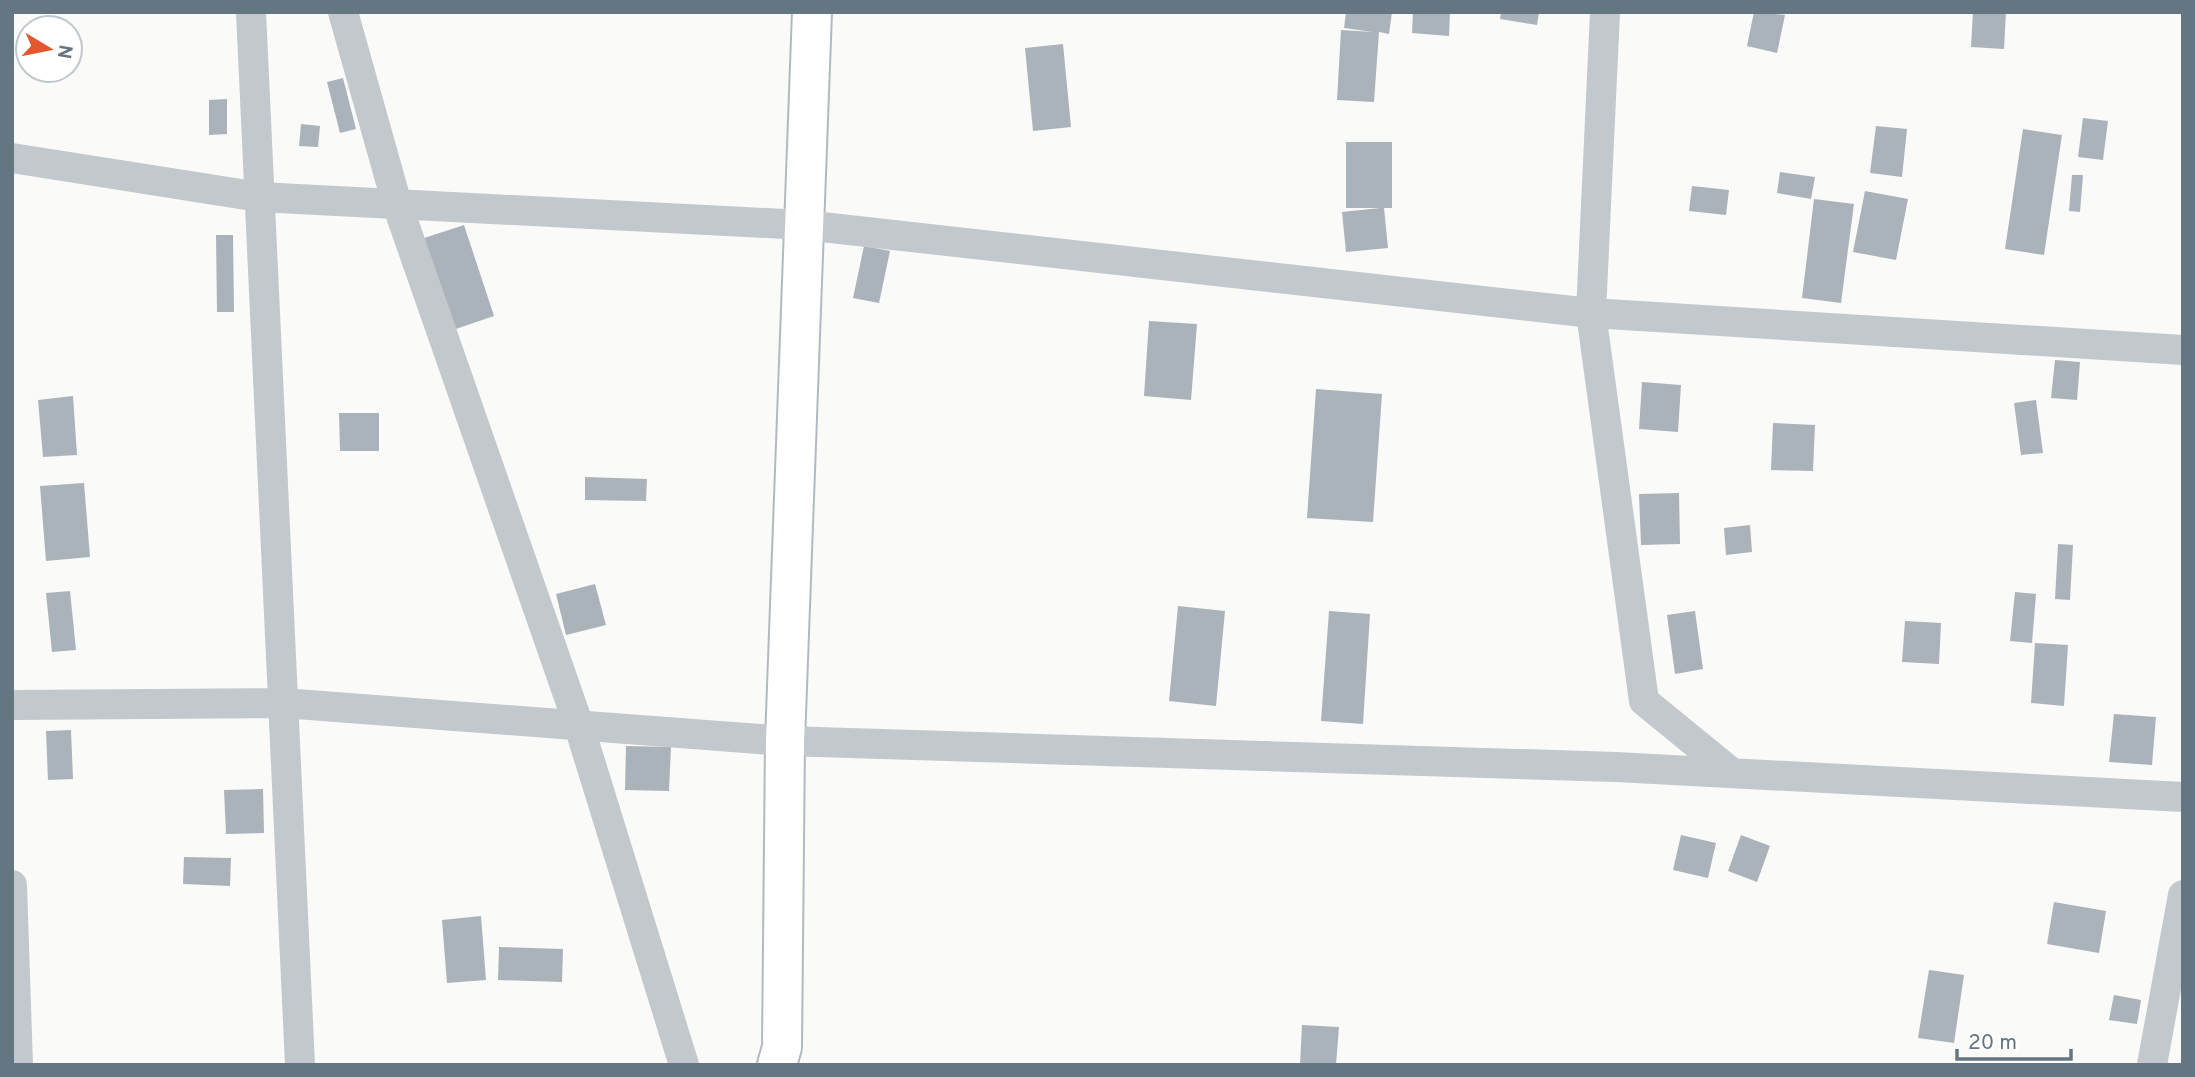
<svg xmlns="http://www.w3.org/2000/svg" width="2195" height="1077" font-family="Overpass,sans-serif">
	<rect width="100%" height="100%" fill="#fafaf8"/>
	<path fill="#aab3b9" d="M 1346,12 L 1392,12 L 1389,34 L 1379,32 L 1374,102 L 1337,100 L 1341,30 L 1373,32 L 1344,28 Z
		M 1413,12 L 1450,12 L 1449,36 L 1412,33 Z
		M 1501,12 L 1539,12 L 1537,25 L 1500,19 Z
		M 1754,12 L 1785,15 L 1777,53 L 1747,46 Z
		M 1973,12 L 2006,12 L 2004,49 L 1971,47 Z
		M 1063,44 L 1071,127 L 1033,131 L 1025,48 Z
		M 343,78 L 356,129 L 340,133 L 327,82 Z
		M 227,99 L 227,134 L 209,135 L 209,100 Z
		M 2083,118 L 2108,121 L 2103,160 L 2078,157 Z
		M 301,124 L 320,126 L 318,147 L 299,146 Z
		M 1876,126 L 1907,129 L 1902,177 L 1870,173 Z
		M 2023,129 L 2062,135 L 2044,255 L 2005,249 Z
		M 1346,142 L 1392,142 L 1392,208 L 1384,208 L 1388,248 L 1346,252 L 1342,212 L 1380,208 L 1346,208 Z
		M 1780,172 L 1815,177 L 1811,199 L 1777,193 Z
		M 2072,175 L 2083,175 L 2080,212 L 2069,211 Z
		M 1692,186 L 1729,190 L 1726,215 L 1689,211 Z
		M 1865,191 L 1908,199 L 1896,260 L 1853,252 Z
		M 1814,199 L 1854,204 L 1841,303 L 1802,298 Z
		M 464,225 L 494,316 L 444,333 L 415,241 Z
		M 216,235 L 233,235 L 234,312 L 217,312 Z
		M 864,246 L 890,251 L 879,303 L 853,298 Z
		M 1149,321 L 1197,324 L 1191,400 L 1144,396 Z
		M 2055,360 L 2080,362 L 2077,400 L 2051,398 Z
		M 1642,382 L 1681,385 L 1678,432 L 1639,429 Z
		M 1316,389 L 1382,394 L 1373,522 L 1307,518 Z
		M 73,396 L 77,455 L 43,457 L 38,400 Z
		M 2036,400 L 2043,453 L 2021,455 L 2014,403 Z
		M 339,413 L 379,413 L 379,451 L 340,451 Z
		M 1773,423 L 1815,425 L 1813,471 L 1771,470 Z
		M 585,477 L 647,479 L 646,501 L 585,500 Z
		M 84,483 L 90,557 L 46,561 L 40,486 Z
		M 1679,493 L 1680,544 L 1641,545 L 1639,494 Z
		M 1750,525 L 1752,552 L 1726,555 L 1724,528 Z
		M 2058,544 L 2073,545 L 2070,600 L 2055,599 Z
		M 595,584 L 606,625 L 566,635 L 556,594 Z
		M 70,591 L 76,650 L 52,652 L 46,593 Z
		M 2015,592 L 2036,594 L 2032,643 L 2010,641 Z
		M 1178,606 L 1225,611 L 1216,706 L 1169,701 Z
		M 1329,611 L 1370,614 L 1363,724 L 1321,721 Z
		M 1695,611 L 1703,669 L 1675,674 L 1667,615 Z
		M 1905,621 L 1941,623 L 1939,664 L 1902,662 Z
		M 2035,643 L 2068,645 L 2064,706 L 2031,703 Z
		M 2114,714 L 2156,717 L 2152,765 L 2109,762 Z
		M 71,730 L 73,779 L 48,780 L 46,731 Z
		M 626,746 L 671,747 L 669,791 L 625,790 Z
		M 263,789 L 264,833 L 226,834 L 224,790 Z
		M 1681,835 L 1716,843 L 1708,878 L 1673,870 Z
		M 1741,835 L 1770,846 L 1757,882 L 1728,871 Z
		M 184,857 L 231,858 L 230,886 L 183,884 Z
		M 2054,902 L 2106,911 L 2099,953 L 2047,944 Z
		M 481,916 L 486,980 L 447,983 L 442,920 Z
		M 499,947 L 563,949 L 562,982 L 498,980 Z
		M 1929,970 L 1964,975 L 1954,1043 L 1918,1038 Z
		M 2114,995 L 2141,1000 L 2137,1024 L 2109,1020 Z
		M 1302,1025 L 1339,1027 L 1336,1065 L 1300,1065 Z"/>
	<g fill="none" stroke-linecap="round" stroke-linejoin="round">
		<g stroke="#b3babf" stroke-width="42">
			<path id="secondary" d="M 777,1065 L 782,1047 L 785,741 L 812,12"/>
		</g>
		<path stroke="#c3c8cc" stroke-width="30" d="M 251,12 L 300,1065
			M 343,12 L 397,204 L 579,726 L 684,1065
			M 1605,12 L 1591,313 L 1644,701 L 1731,772
			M 12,158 L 259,197 L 804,225 L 1591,313 L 2183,350
			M 12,705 L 283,703 L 785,741 L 1616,767 L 2183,797
			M 12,885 L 18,1065
			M 2152,1065 L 2183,895"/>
		<use href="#secondary" stroke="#fff" stroke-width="38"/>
	</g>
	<rect width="2195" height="1077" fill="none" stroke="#657683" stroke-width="28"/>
	<g transform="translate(49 49) rotate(100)"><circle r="33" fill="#ffffff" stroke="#c1c8cd" stroke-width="2"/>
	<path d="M0-5L12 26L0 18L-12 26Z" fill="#e4572e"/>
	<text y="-10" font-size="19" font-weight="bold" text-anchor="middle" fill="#657683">N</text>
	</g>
	<path d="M1957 1049v10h114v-10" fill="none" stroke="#657683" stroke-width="3.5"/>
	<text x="1968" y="1049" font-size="21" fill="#657683" stroke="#ffffff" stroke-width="5" paint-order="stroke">20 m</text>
</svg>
